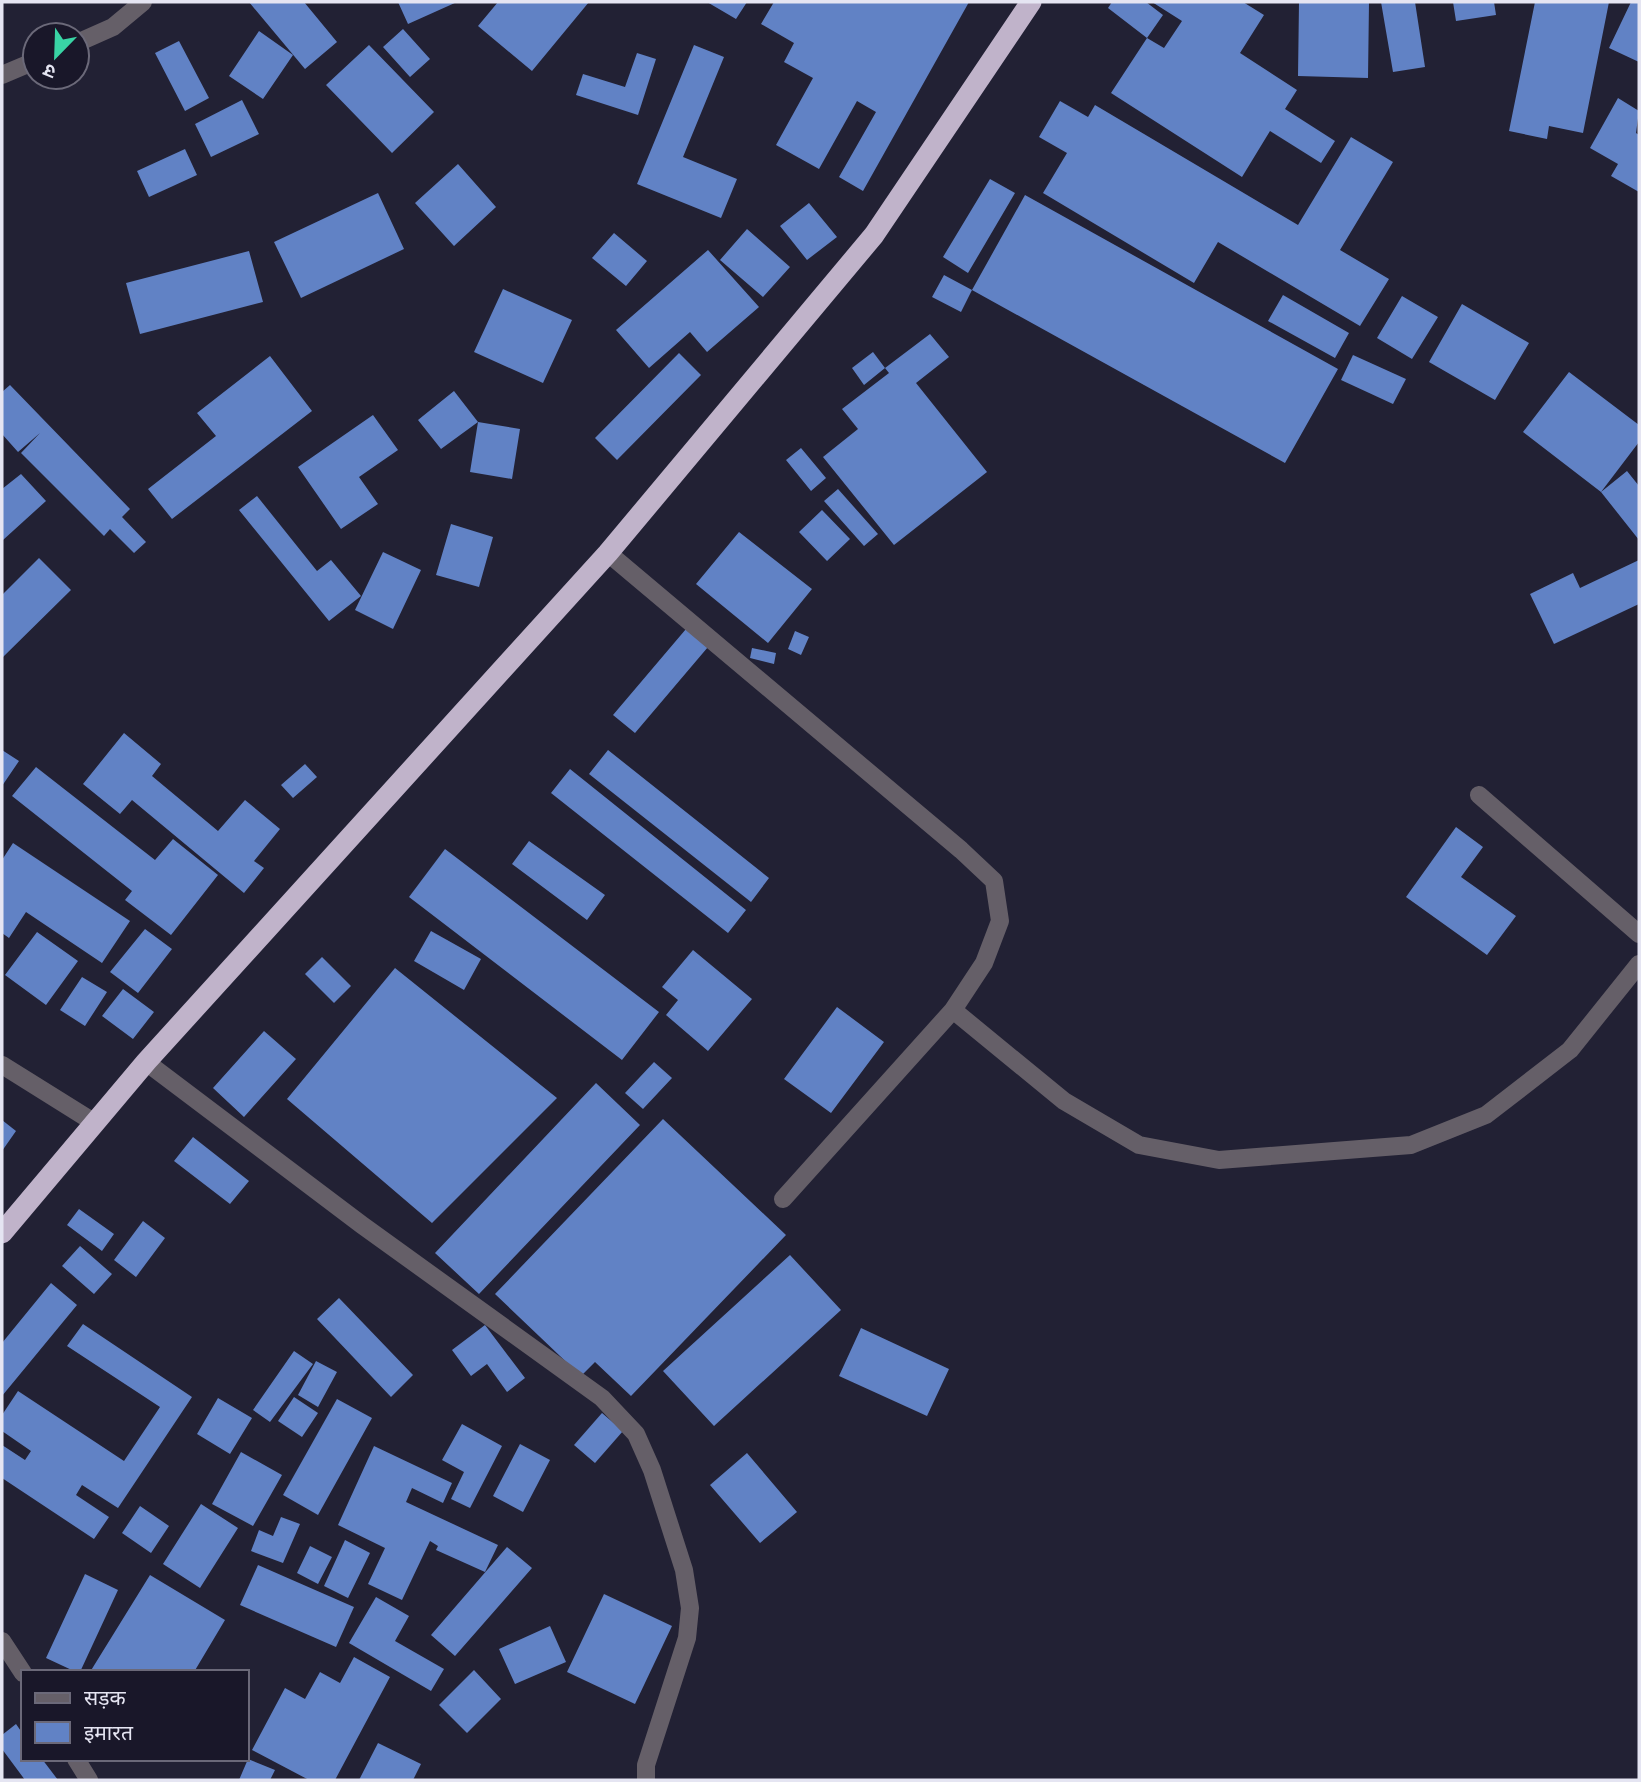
<svg xmlns="http://www.w3.org/2000/svg" width="1641" height="1782" font-family="Georgia,'Noto Sans Devanagari',serif">
	<rect width="100%" height="100%" fill="#222134"/>
	<path fill="#6182c5" d="M 249,2 L 304,2 L 337,42 L 305,69 Z
		M 398,2 L 457,2 L 408,24 Z
		M 498,2 L 589,2 L 532,71 L 478,26 Z
		M 707,2 L 747,2 L 736,19 Z
		M 774,2 L 969,2 L 863,191 L 839,177 L 876,112 L 857,101 L 819,169 L 776,145 L 813,78 L 784,62 L 794,43 L 761,24 Z
		M 1112,2 L 1146,2 L 1163,15 L 1147,38 L 1108,8 Z
		M 1152,2 L 1243,2 L 1264,15 L 1240,53 L 1297,90 L 1285,109 L 1335,141 L 1321,163 L 1270,131 L 1242,177 L 1111,93 L 1147,38 L 1164,48 L 1182,21 Z
		M 1299,2 L 1369,2 L 1368,78 L 1298,76 Z
		M 1381,2 L 1415,2 L 1425,67 L 1393,72 Z
		M 1453,2 L 1494,2 L 1496,15 L 1456,21 Z
		M 1535,2 L 1609,2 L 1583,133 L 1549,126 L 1547,139 L 1509,131 Z
		M 1631,2 L 1639,2 L 1639,62 L 1609,48 Z
		M 403,29 L 430,59 L 410,77 L 383,47 Z
		M 259,31 L 293,55 L 263,99 L 229,76 Z
		M 179,41 L 209,98 L 185,111 L 155,53 Z
		M 369,45 L 434,112 L 392,153 L 326,85 Z
		M 694,45 L 724,57 L 683,157 L 737,179 L 721,218 L 637,184 Z
		M 637,53 L 656,59 L 638,115 L 576,95 L 583,74 L 625,87 Z
		M 1618,98 L 1639,111 L 1636,133 L 1639,135 L 1639,192 L 1611,176 L 1618,164 L 1590,148 Z
		M 242,100 L 259,134 L 211,157 L 195,124 Z
		M 1060,101 L 1088,117 L 1095,105 L 1298,225 L 1351,137 L 1393,162 L 1340,250 L 1389,279 L 1360,326 L 1218,242 L 1194,283 L 1043,193 L 1067,153 L 1039,137 Z
		M 185,149 L 197,175 L 149,197 L 137,171 Z
		M 458,164 L 496,207 L 454,246 L 415,203 Z
		M 990,179 L 1015,193 L 968,273 L 943,257 Z
		M 378,193 L 404,249 L 301,298 L 274,242 Z
		M 1025,195 L 1338,369 L 1285,463 L 972,290 Z
		M 809,203 L 837,237 L 807,260 L 780,226 Z
		M 747,229 L 790,267 L 763,297 L 720,260 Z
		M 614,233 L 647,261 L 626,286 L 592,258 Z
		M 708,250 L 759,307 L 707,352 L 690,332 L 649,368 L 616,330 Z
		M 249,251 L 263,302 L 140,334 L 126,283 Z
		M 944,275 L 972,290 L 961,312 L 932,297 Z
		M 503,289 L 572,320 L 543,383 L 474,352 Z
		M 1283,295 L 1349,333 L 1335,358 L 1268,321 Z
		M 1402,296 L 1438,317 L 1412,359 L 1377,338 Z
		M 1462,304 L 1529,343 L 1495,400 L 1429,362 Z
		M 930,334 L 949,357 L 916,383 L 987,472 L 894,545 L 823,457 L 858,429 L 842,409 L 889,373 L 885,368 Z
		M 873,352 L 885,368 L 864,385 L 852,368 Z
		M 679,353 L 701,375 L 617,460 L 595,438 Z
		M 1353,355 L 1406,379 L 1393,404 L 1341,380 Z
		M 270,356 L 312,411 L 172,519 L 148,489 L 216,436 L 197,413 Z
		M 1569,372 L 1639,425 L 1639,442 L 1601,492 L 1523,432 Z
		M 10,385 L 130,509 L 122,517 L 146,542 L 134,553 L 110,529 L 104,536 L 21,453 L 40,433 L 18,452 L 2,434 L 2,392 Z
		M 454,391 L 478,422 L 441,449 L 418,420 Z
		M 373,415 L 398,450 L 359,477 L 378,504 L 341,529 L 298,467 Z
		M 478,422 L 520,429 L 512,479 L 470,472 Z
		M 801,448 L 826,478 L 811,491 L 786,460 Z
		M 1627,471 L 1639,486 L 1639,540 L 1601,492 Z
		M 21,474 L 46,501 L 3,540 L 2,489 Z
		M 838,489 L 878,534 L 864,546 L 824,501 Z
		M 257,496 L 317,571 L 331,560 L 361,596 L 329,621 L 239,510 Z
		M 822,510 L 850,539 L 827,561 L 799,532 Z
		M 451,524 L 493,537 L 479,587 L 436,575 Z
		M 739,532 L 812,589 L 768,643 L 696,584 Z
		M 383,552 L 421,570 L 393,629 L 355,610 Z
		M 39,558 L 71,590 L 2,658 L 2,595 Z
		M 1639,560 L 1639,604 L 1554,644 L 1530,594 L 1573,573 L 1580,588 Z
		M 686,629 L 708,647 L 635,733 L 613,715 Z
		M 795,631 L 809,637 L 801,655 L 788,649 Z
		M 752,648 L 776,653 L 774,664 L 750,658 Z
		M 124,733 L 161,764 L 152,776 L 218,831 L 245,800 L 280,829 L 254,861 L 264,868 L 244,893 L 132,800 L 120,814 L 83,784 Z
		M 2,750 L 19,761 L 2,786 Z
		M 608,750 L 769,878 L 751,902 L 589,774 Z
		M 305,764 L 317,777 L 293,798 L 281,785 Z
		M 36,767 L 155,860 L 173,839 L 218,875 L 171,935 L 125,900 L 132,891 L 12,796 Z
		M 570,769 L 746,910 L 728,933 L 551,793 Z
		M 1456,827 L 1483,847 L 1461,877 L 1516,916 L 1487,955 L 1406,897 Z
		M 529,841 L 605,895 L 587,920 L 512,864 Z
		M 13,843 L 130,921 L 102,963 L 26,912 L 9,938 L 2,933 L 2,860 Z
		M 445,849 L 659,1012 L 622,1060 L 409,897 Z
		M 145,929 L 172,949 L 138,993 L 110,972 Z
		M 431,931 L 481,959 L 464,990 L 414,961 Z
		M 37,932 L 78,961 L 46,1005 L 5,975 Z
		M 693,950 L 752,999 L 708,1051 L 666,1015 L 678,1000 L 662,987 Z
		M 322,957 L 351,986 L 334,1003 L 305,974 Z
		M 395,968 L 557,1098 L 432,1223 L 287,1099 Z
		M 82,977 L 107,992 L 85,1026 L 60,1010 Z
		M 123,989 L 154,1012 L 133,1039 L 102,1016 Z
		M 837,1007 L 884,1042 L 831,1113 L 784,1079 Z
		M 264,1031 L 296,1059 L 244,1117 L 213,1088 Z
		M 654,1062 L 672,1078 L 643,1109 L 625,1093 Z
		M 596,1083 L 640,1125 L 479,1294 L 435,1253 Z
		M 663,1119 L 786,1235 L 631,1396 L 595,1362 L 581,1376 L 495,1294 Z
		M 2,1120 L 16,1131 L 2,1151 Z
		M 193,1137 L 249,1181 L 230,1204 L 174,1161 Z
		M 79,1209 L 114,1234 L 102,1251 L 67,1225 Z
		M 143,1221 L 165,1238 L 136,1277 L 114,1260 Z
		M 80,1246 L 112,1274 L 94,1294 L 62,1266 Z
		M 790,1255 L 841,1310 L 714,1426 L 663,1371 Z
		M 51,1283 L 77,1305 L 2,1396 L 2,1343 Z
		M 339,1298 L 413,1375 L 391,1397 L 317,1319 Z
		M 83,1324 L 192,1397 L 118,1508 L 82,1485 L 76,1495 L 109,1517 L 94,1539 L 2,1478 L 2,1445 L 25,1460 L 31,1451 L 2,1431 L 2,1415 L 18,1391 L 124,1461 L 160,1407 L 67,1346 Z
		M 485,1325 L 525,1378 L 507,1392 L 487,1364 L 471,1376 L 452,1350 Z
		M 861,1328 L 949,1369 L 927,1416 L 839,1376 Z
		M 294,1351 L 313,1364 L 270,1422 L 253,1410 Z
		M 316,1361 L 337,1372 L 318,1407 L 298,1395 Z
		M 294,1397 L 318,1413 L 302,1437 L 278,1421 Z
		M 218,1398 L 252,1418 L 230,1454 L 197,1434 Z
		M 337,1399 L 372,1418 L 318,1515 L 283,1495 Z
		M 602,1413 L 623,1431 L 595,1463 L 574,1445 Z
		M 462,1424 L 502,1446 L 470,1508 L 451,1499 L 464,1472 L 442,1460 Z
		M 520,1444 L 550,1460 L 523,1512 L 493,1496 Z
		M 374,1446 L 452,1483 L 443,1503 L 412,1488 L 406,1502 L 498,1545 L 485,1572 L 436,1550 L 438,1546 L 430,1541 L 402,1600 L 368,1584 L 385,1548 L 338,1525 Z
		M 241,1452 L 282,1475 L 253,1526 L 212,1504 Z
		M 747,1453 L 797,1512 L 760,1543 L 710,1485 Z
		M 201,1504 L 238,1528 L 200,1588 L 163,1564 Z
		M 140,1506 L 169,1526 L 151,1553 L 122,1533 Z
		M 281,1517 L 300,1524 L 283,1563 L 251,1551 L 259,1530 L 273,1536 Z
		M 345,1540 L 370,1553 L 348,1598 L 324,1586 Z
		M 310,1546 L 332,1557 L 318,1584 L 297,1573 Z
		M 507,1547 L 532,1568 L 455,1656 L 431,1635 Z
		M 258,1565 L 354,1607 L 336,1647 L 240,1605 Z
		M 85,1574 L 118,1590 L 80,1672 L 76,1672 L 46,1658 Z
		M 150,1575 L 225,1620 L 194,1672 L 90,1672 Z
		M 604,1594 L 672,1626 L 635,1704 L 567,1672 Z
		M 376,1597 L 409,1616 L 395,1641 L 444,1669 L 431,1691 L 349,1643 Z
		M 550,1626 L 566,1662 L 515,1684 L 499,1649 Z
		M 354,1657 L 390,1677 L 335,1780 L 309,1780 L 252,1750 L 285,1688 L 305,1699 L 320,1672 L 340,1683 Z
		M 474,1670 L 501,1699 L 467,1733 L 439,1705 Z
		M 16,1724 L 23,1734 L 23,1759 L 42,1759 L 58,1780 L 25,1780 L 2,1749 L 2,1735 Z
		M 378,1743 L 421,1764 L 413,1780 L 359,1780 Z
		M 248,1759 L 275,1770 L 270,1780 L 239,1780 Z"/>
	<g fill="none" stroke-linecap="round" stroke-linejoin="round">
		<path stroke="#655f68" stroke-width="18" d="M 77,43 L 113,27 L 143,2
			M 2,75 L 35,61
			M 608,553 L 961,850 L 994,881 L 1000,921 L 984,963 L 953,1010 L 783,1199
			M 1479,795 L 1639,934
			M 953,1010 L 1064,1101 L 1139,1145 L 1219,1160 L 1411,1145 L 1486,1115 L 1570,1050 L 1639,964
			M 146,1062 L 362,1225 L 602,1398 L 636,1434 L 652,1470 L 684,1570 L 690,1608 L 687,1638 L 646,1765 L 646,1780
			M 2,1065 L 95,1123
			M 2,1641 L 23,1673
			M 76,1759 L 89,1780"/>
		<path stroke="#c0b3ca" stroke-width="21" d="M 2,1233 L 146,1062 L 608,553 L 874,235 L 1031,2"/>
	</g>
	<rect width="1641" height="1782" fill="none" stroke="#e5e5f2" stroke-width="7"/>
	<rect x="21" y="1670" width="228" height="91" fill="#191729" stroke="#6b6979" stroke-width="2"/>
	<rect x="35" y="1693" width="35" height="10" fill="#655f68" stroke="#6b6979" stroke-width="2"/>
	<text x="84" y="1705" font-size="21" fill="#e5e5f2">सड़क</text>
	<rect x="35" y="1722" width="35" height="21" fill="#6182c5" stroke="#6b6979" stroke-width="2"/>
	<text x="84" y="1740" font-size="21" fill="#e5e5f2">इमारत</text>
	<g transform="translate(56 56) rotate(203)"><circle r="33" fill="#191729" stroke="#6b6979" stroke-width="2"/>
	<path d="M0-5L12 26L0 18L-12 26Z" fill="#39d4a5"/>
	<text y="-10" font-size="19" font-weight="bold" text-anchor="middle" fill="#e5e5f2">उ</text>
	</g>
</svg>
